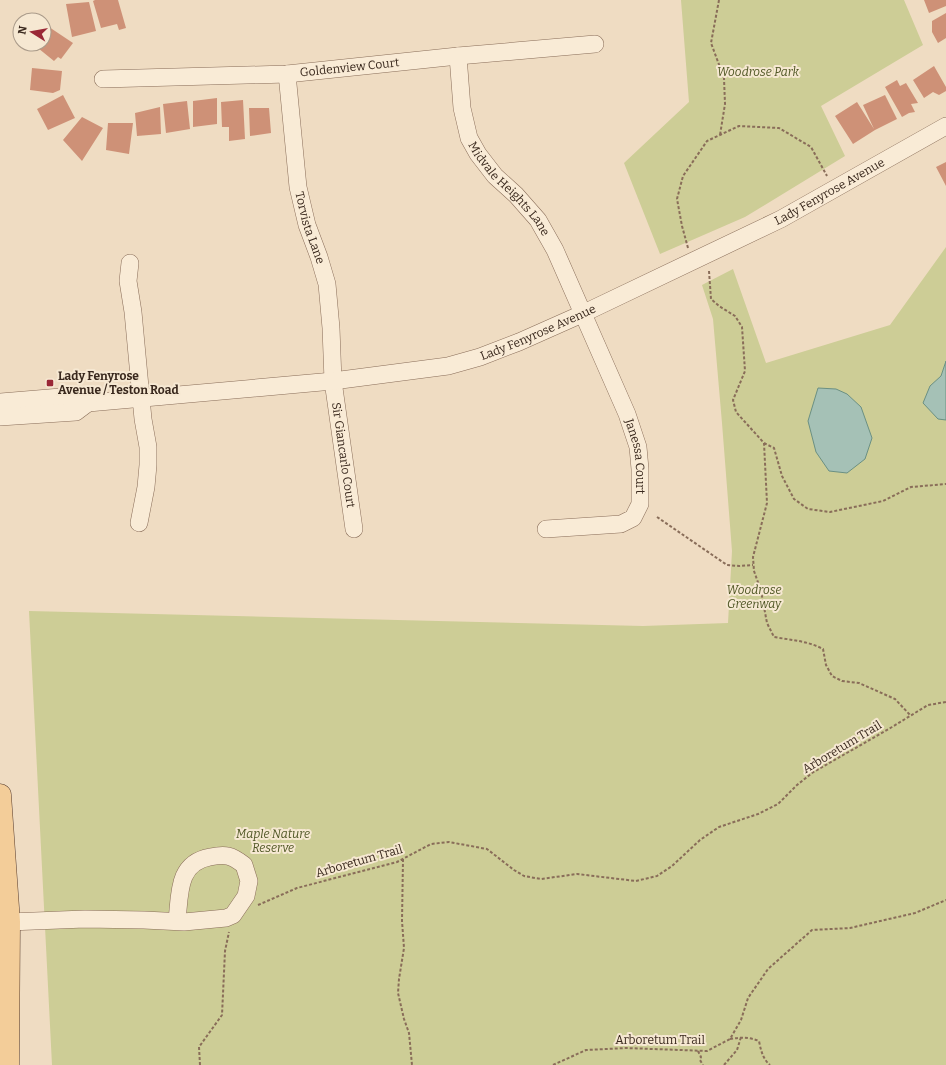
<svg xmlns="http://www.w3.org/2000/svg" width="946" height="1065" font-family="Bitter,serif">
	<rect width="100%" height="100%" fill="#efdcc2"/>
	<path fill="#cdcd96" d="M 681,0 L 904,0 L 923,45 L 821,106 L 845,156 L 745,217 L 660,254 L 624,163 L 689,102 Z
		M 946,247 L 946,1065 L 52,1065 L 29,611 L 643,626 L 728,623 L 732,551 L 722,423 L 713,319 L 702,285 L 733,269 L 766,363 L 890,325 Z"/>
	<path fill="#a5c1b6" stroke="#6b9083" d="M 946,361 L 946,420 L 938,419 L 923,403 L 930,386 L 941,376 Z
		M 818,388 L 836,389 L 847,394 L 861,407 L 872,438 L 865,459 L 847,473 L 829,471 L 816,452 L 808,421 Z"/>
	<path fill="#ce9177" d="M 95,0 L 118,0 L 126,28 L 119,30 L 117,24 L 101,28 L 93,1 Z
		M 924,0 L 946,0 L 946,6 L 929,13 Z
		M 89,2 L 96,31 L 72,37 L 66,4 Z
		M 946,13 L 946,38 L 938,43 L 932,32 L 932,21 Z
		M 49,27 L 73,43 L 61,59 L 58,57 L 54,61 L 33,44 L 44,44 L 44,32 Z
		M 934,66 L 946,87 L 946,91 L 939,95 L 933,92 L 924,98 L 913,80 Z
		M 32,68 L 62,71 L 60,90 L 53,93 L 30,90 Z
		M 897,80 L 900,86 L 906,83 L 918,103 L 911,104 L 915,112 L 909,113 L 902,117 L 885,87 Z
		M 63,95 L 75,118 L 48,130 L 37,109 Z
		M 885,95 L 897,119 L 875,130 L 853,144 L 835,116 L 857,102 L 874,129 L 863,105 Z
		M 217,98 L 217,124 L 193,127 L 193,101 Z
		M 243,100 L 245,139 L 229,141 L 229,127 L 222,127 L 221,102 Z
		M 187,101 L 190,129 L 166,133 L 163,104 Z
		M 160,107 L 161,134 L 137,136 L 135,113 Z
		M 249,108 L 269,108 L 271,133 L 250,136 Z
		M 82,117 L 103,128 L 82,161 L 63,140 Z
		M 108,123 L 133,123 L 129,154 L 106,150 Z
		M 946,162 L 946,186 L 936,167 Z"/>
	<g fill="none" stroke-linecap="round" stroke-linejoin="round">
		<g stroke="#896d59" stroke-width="18">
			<g id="minor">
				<path id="s1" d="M 458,56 L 462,108 L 469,138 L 478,154 L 495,176 L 516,195 L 538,220 L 555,250 L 627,414 L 638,447 L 640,469 L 640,504 L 633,518 L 621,524 L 546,529"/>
				<path id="s2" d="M 287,74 L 298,187 L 307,225 L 319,257 L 327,284 L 331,328 L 333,381 L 354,529"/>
				<path id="s3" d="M 103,79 L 287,74 L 458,56 L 595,44"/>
				<path d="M 130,263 L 128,281 L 133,312 L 143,419 L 148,447 L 148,465 L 146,487 L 139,523"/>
				<path id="s4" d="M 0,402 L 73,396 L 88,403 L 333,381 L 448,366 L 480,357 L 519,342 L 582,314 L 781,219 L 946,126"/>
				<path d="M 0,417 L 76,412 L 88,403"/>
				<path d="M 9,922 L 85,919 L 144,920 L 184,922 L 226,918 L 233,915 L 246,896 L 249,881 L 244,865 C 231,855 226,854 210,857 C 177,863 180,894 177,921"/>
			</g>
		</g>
		<g stroke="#573c2d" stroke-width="23">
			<path id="major" d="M 0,795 L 9,922 L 8,1065"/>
		</g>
		<path stroke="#896d59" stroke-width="2" stroke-dasharray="3 2" stroke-linecap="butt" d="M 719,0 L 711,43 L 724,78 L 725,104 L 720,135
			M 688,248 L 682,226 L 677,199 L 683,176 L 707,141 L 739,126 L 779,128 L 811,147 L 827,176
			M 709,271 L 711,299 L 719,306 L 735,316 L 742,327 L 745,371 L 733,400 L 736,412 L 764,443 L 767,503 L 753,557 L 754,571 L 761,591 L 767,623 L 774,637 C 791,640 808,641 823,649 L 826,665 L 832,676 L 842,681 L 859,683 L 895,699 L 911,716
			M 764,443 L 774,448 L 782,476 L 794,499 L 808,509 L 830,512 L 883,501 L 911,487 L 946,484
			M 657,517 L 727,565 L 739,566 L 753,565
			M 403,859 L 402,921 L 404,948 L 399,979 L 398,993 L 404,1019 L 409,1033 L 412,1065
			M 258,905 L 297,888 L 397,862 L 431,844 L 449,842 L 487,849 L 514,870 L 524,876 L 541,879 L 577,874 L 636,881 L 657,876 L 672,866 L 700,840 L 719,827 L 758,814 L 778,804 L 797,785 L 812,773 L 892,727 L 928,705 L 946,702
			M 730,1039 C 741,1037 749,1037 759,1041 C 761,1051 763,1059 770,1065
			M 698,1051 L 701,1057 L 700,1060 L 703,1065
			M 200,1065 L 199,1047 L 222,1015 L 225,951 L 229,932
			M 553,1065 L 586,1050 L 626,1048 L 707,1051 L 730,1039 L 741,1020 L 748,998 L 768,969 L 812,930 L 850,928 L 915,913 L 946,900
			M 724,1065 L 737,1050 L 741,1037"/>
		<use href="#minor" stroke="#f9ebd6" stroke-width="17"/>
		<use href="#major" stroke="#f3cd99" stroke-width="22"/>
	</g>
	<rect fill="#9a2836" stroke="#f6e8d2" stroke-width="1.5" x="46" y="379" width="8" height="8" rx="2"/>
	<g text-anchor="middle" stroke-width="4" stroke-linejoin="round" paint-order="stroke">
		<g font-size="12" fill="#39281d" stroke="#f6e8d2">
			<text dy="4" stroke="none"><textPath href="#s3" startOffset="247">Goldenview Court</textPath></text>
			<text dy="4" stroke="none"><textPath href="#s1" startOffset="148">Midvale Heights Lane</textPath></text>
			<text dy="4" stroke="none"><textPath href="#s4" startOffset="872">Lady Fenyrose Avenue</textPath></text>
			<text dy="4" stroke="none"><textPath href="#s2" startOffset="156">Torvista Lane</textPath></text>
			<text dy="4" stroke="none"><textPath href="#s4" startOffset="548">Lady Fenyrose Avenue</textPath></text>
			<text dy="4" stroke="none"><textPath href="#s2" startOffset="387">Sir Giancarlo Court</textPath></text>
			<text dy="4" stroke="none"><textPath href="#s1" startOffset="448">Janessa Court</textPath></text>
			<text transform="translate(842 747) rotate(-31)" y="4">Arboretum Trail</text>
			<text transform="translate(359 861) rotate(-16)" y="4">Arboretum Trail</text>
			<text x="660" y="1044">Arboretum Trail</text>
		</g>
		<g font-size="12" font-style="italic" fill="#4f5624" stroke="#f6e8d2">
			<text x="758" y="76">Woodrose Park</text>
			<text x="754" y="594">Woodrose<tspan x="754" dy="14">Greenway</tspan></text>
			<text x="273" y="838">Maple Nature<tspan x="273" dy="14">Reserve</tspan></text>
		</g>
		<g font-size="12" font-weight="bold" fill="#39281d" stroke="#f6e8d2" text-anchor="start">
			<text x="58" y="380">Lady Fenyrose<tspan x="58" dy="14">Avenue / Teston Road</tspan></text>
		</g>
	</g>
	<g transform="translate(32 32) rotate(281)"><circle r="19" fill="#f6e8d2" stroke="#aa9b8a"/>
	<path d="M0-3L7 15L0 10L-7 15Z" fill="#9a2836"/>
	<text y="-6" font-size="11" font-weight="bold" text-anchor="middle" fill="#39281d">N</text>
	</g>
</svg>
